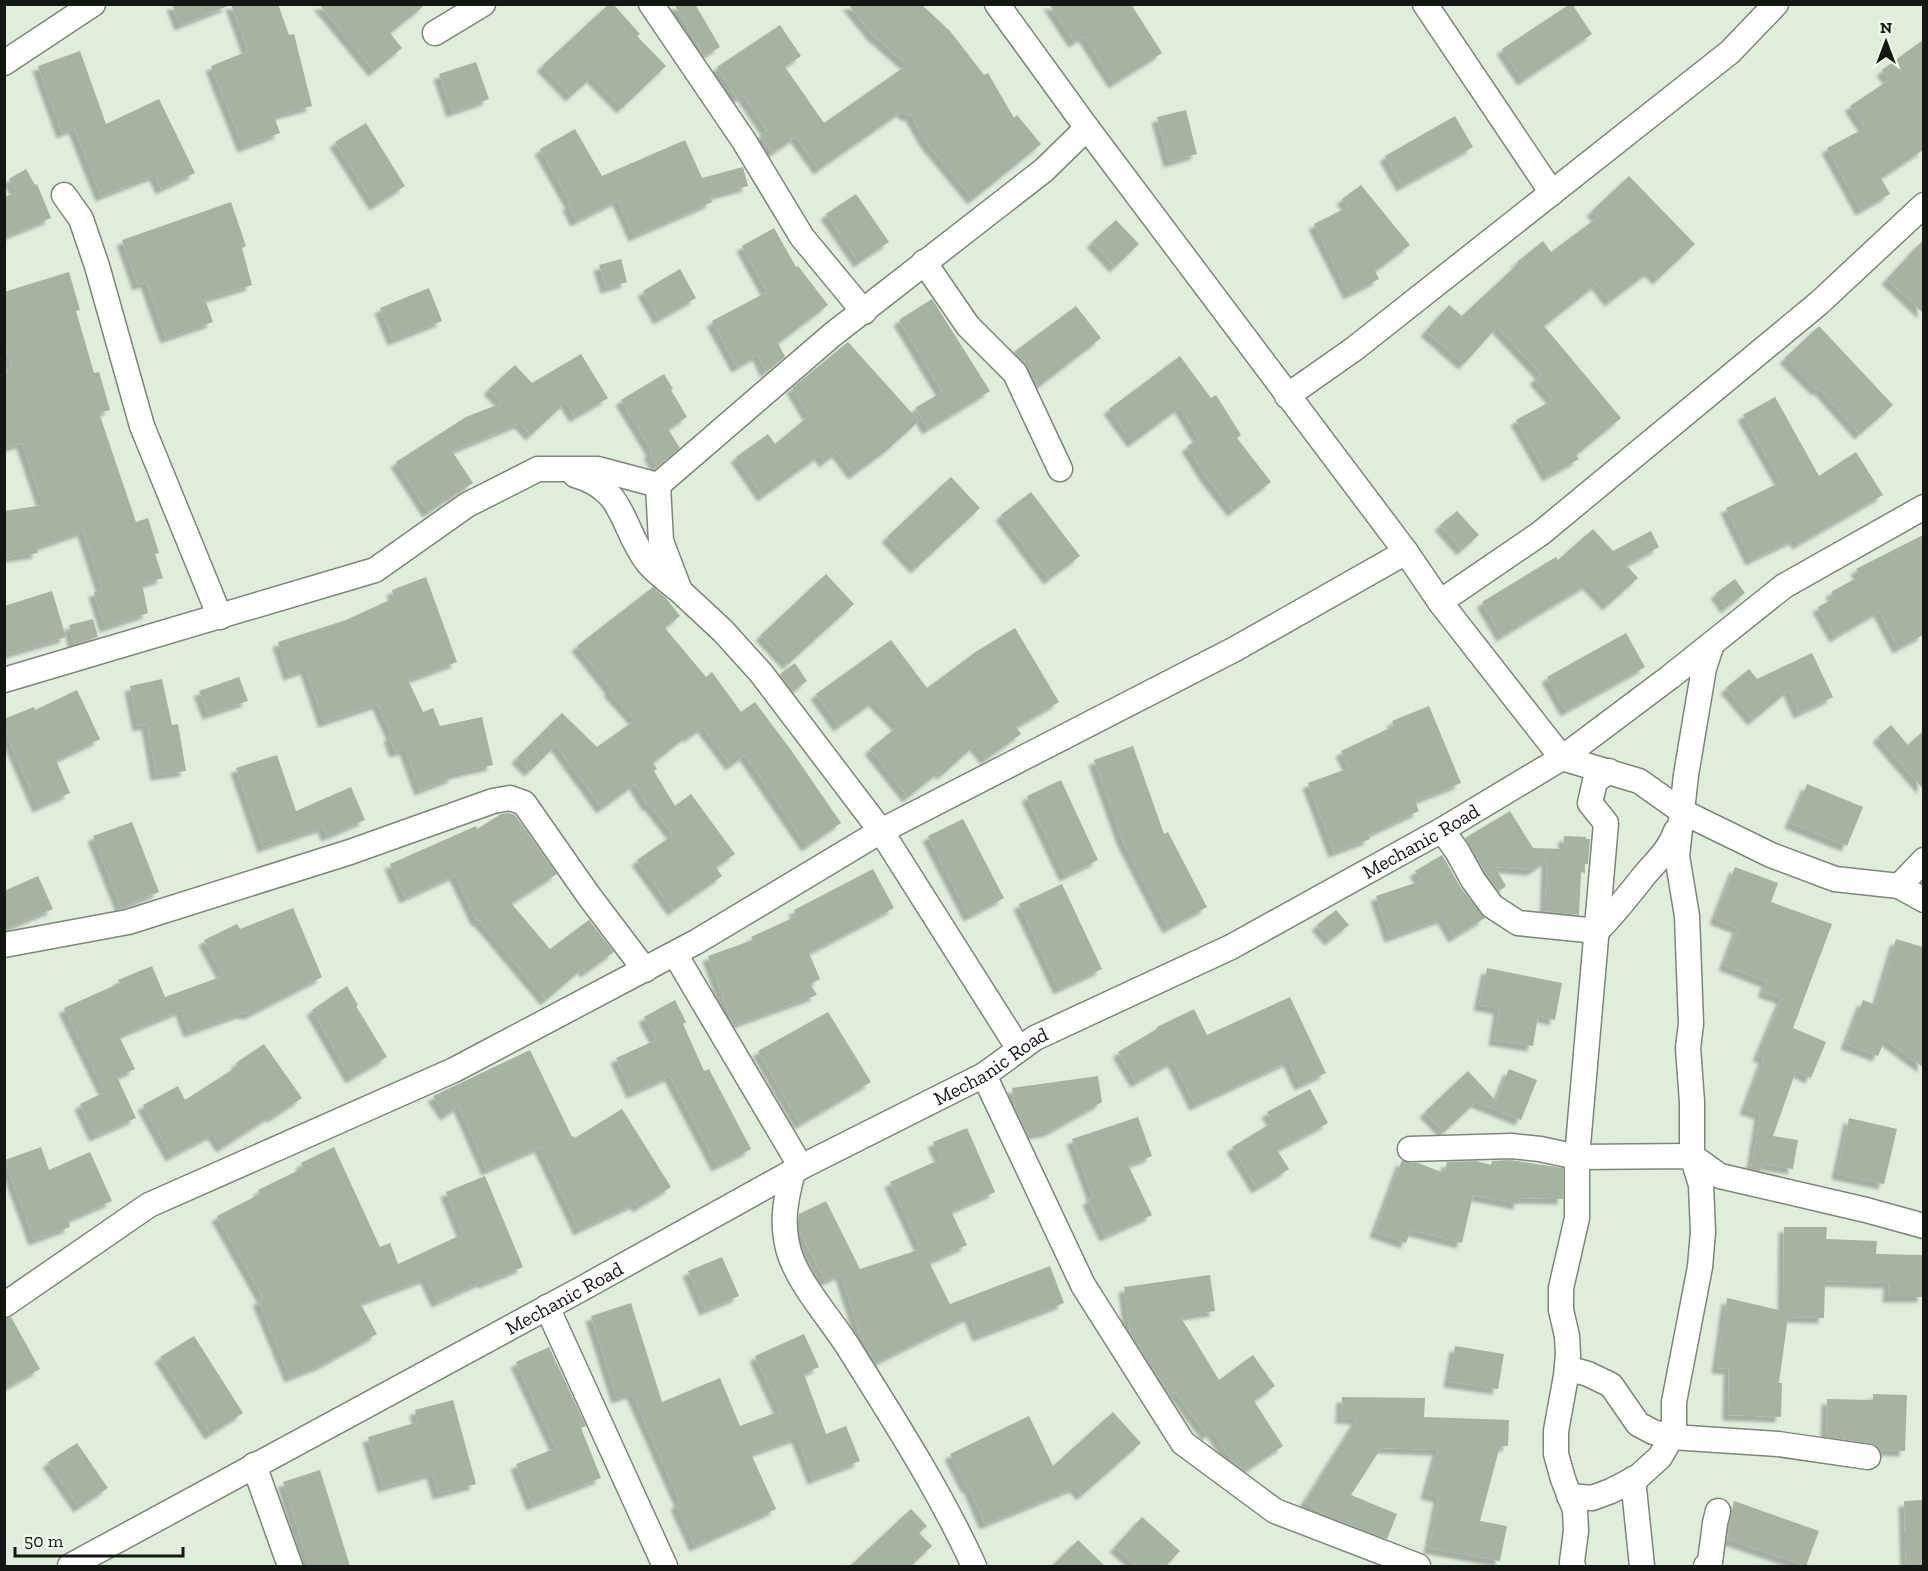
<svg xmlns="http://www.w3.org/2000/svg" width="1928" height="1571" font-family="'Zilla Slab',serif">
	<defs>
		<filter id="shadow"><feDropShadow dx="-5.5" dy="5.5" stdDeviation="1.5" flood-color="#0004"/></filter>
	</defs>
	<rect width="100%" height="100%" fill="#e0ecdc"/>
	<path fill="#a6b2a2" filter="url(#shadow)" d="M 172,4 L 228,4 L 228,6 L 180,25 Z
		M 231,4 L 278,4 L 289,35 L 294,34 L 312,106 L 274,116 L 280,133 L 243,147 L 211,66 L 248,51 Z
		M 319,4 L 426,4 L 390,33 L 402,48 L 374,71 Z
		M 609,4 L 613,4 L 640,34 L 637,36 L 666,66 L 622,108 L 592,77 L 571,96 L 542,66 Z
		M 674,4 L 695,4 L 720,47 L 704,56 Z
		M 848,4 L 921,4 L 950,31 L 984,75 L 988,73 L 1014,118 L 1017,115 L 1041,144 L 973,199 L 926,142 L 910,114 L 907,116 L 902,111 L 819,169 L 796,137 L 772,153 L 760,135 L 767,131 L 743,95 L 737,99 L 717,67 L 780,25 L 801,56 L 785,67 L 824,123 L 907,65 L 872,34 Z
		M 1049,4 L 1131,4 L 1162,53 L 1114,83 L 1084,36 L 1074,42 Z
		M 1570,4 L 1572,4 L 1592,34 L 1523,80 L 1502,49 Z
		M 1923,40 L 1923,150 L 1881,178 L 1890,194 L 1861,210 L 1827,148 L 1865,128 L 1850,106 L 1889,80 L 1882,70 Z
		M 80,51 L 106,124 L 159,99 L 195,173 L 161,189 L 155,175 L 101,196 L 74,128 L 62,133 L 38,66 Z
		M 476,62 L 489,99 L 452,112 L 439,74 Z
		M 1186,110 L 1197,154 L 1169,162 L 1157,117 Z
		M 1455,116 L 1473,147 L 1402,186 L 1385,156 Z
		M 366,123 L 405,186 L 375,205 L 335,142 Z
		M 575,129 L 602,176 L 685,140 L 702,178 L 743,167 L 748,186 L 710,196 L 712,202 L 634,236 L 618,200 L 576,221 L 568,205 L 571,204 L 540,149 Z
		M 26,169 L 35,185 L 37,184 L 51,218 L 4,237 L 4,197 L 17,192 L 9,179 Z
		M 1629,176 L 1695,244 L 1658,279 L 1650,271 L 1610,301 L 1597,284 L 1544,326 L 1621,418 L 1576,455 L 1579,459 L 1548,476 L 1516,420 L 1553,400 L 1535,379 L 1541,374 L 1497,327 L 1464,364 L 1426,331 L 1449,305 L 1462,316 L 1518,264 L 1517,262 L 1543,241 L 1551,252 L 1598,217 L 1592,211 Z
		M 1361,185 L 1410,245 L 1375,271 L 1379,279 L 1349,294 L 1314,224 L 1348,207 L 1342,199 Z
		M 856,194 L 889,242 L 859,262 L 826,214 Z
		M 231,202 L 246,246 L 242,248 L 252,285 L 205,299 L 213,322 L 166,338 L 146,282 L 138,285 L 122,240 Z
		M 1116,220 L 1139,244 L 1115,267 L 1092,242 Z
		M 774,228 L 796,267 L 798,266 L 828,305 L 778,343 L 785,357 L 766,372 L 758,355 L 737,367 L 712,321 L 767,292 L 742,246 Z
		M 1923,240 L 1923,313 L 1887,279 Z
		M 621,259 L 627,282 L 606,288 L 599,265 Z
		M 680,269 L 696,298 L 659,319 L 643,291 Z
		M 69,272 L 80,310 L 76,311 L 94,373 L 99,372 L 110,410 L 99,413 L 136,522 L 148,518 L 159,553 L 155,554 L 163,578 L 142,584 L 148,613 L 105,627 L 94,592 L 102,589 L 83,531 L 37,547 L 38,553 L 4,558 L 4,511 L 43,505 L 22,443 L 4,448 L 4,372 L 13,371 L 4,343 L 4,292 Z
		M 429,288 L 442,321 L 393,340 L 380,308 Z
		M 932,299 L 990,391 L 928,429 L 915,408 L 942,392 L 899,320 Z
		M 1076,306 L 1101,338 L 1039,386 L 1025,363 L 1014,352 Z
		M 1819,326 L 1893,405 L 1860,434 L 1819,388 L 1817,390 L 1785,358 Z
		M 848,342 L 919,421 L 888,449 L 854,474 L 837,452 L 825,462 L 820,455 L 763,496 L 736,457 L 768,434 L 775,444 L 809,416 L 792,388 Z
		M 581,354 L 608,398 L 575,417 L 566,402 L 531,435 L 520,423 L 452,451 L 473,483 L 428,512 L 396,462 L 466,417 L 502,403 L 489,389 L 515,365 L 532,383 Z
		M 1180,356 L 1211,398 L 1216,395 L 1241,435 L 1237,438 L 1271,482 L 1233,511 L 1207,478 L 1187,446 L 1199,439 L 1180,407 L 1133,442 L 1109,409 Z
		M 664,374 L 673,389 L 671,390 L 687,417 L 668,429 L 680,448 L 657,467 L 649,453 L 652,451 L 621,400 Z
		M 1775,397 L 1819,476 L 1856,452 L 1883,495 L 1798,544 L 1795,539 L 1751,560 L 1726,508 L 1781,482 L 1743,415 Z
		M 951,477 L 980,508 L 916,568 L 887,537 Z
		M 1031,492 L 1080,556 L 1049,579 L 1001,515 Z
		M 1457,511 L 1479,535 L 1462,550 L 1440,525 Z
		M 1593,529 L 1613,551 L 1651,531 L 1659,547 L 1626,565 L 1638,578 L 1608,605 L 1588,584 L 1502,636 L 1482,602 L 1556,557 L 1558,560 Z
		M 1923,535 L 1923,635 L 1898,648 L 1879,611 L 1835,637 L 1818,607 L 1834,598 L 1831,592 L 1860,576 L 1856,569 Z
		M 826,574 L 854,604 L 788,664 L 761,635 Z
		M 426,577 L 457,662 L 408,680 L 423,712 L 433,708 L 440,726 L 482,717 L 493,765 L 453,774 L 454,777 L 420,790 L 405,749 L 395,752 L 389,736 L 392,735 L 378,704 L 324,722 L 306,669 L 289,675 L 278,642 L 346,620 L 394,598 L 392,590 Z
		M 1735,579 L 1745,593 L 1726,608 L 1716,593 Z
		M 653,587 L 666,598 L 680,616 L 665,628 L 706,677 L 712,672 L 741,712 L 755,702 L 791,750 L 841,823 L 807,846 L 745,755 L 731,765 L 703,727 L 689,737 L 688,735 L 653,763 L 657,769 L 654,771 L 675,806 L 691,794 L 735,854 L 716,867 L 722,876 L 673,910 L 637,860 L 673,835 L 650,805 L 648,806 L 635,784 L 602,808 L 556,745 L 530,771 L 517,758 L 562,713 L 597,747 L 635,720 L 609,691 L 611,689 L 577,646 Z
		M 52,591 L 66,637 L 4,655 L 4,606 Z
		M 93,619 L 98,637 L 74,644 L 69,625 Z
		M 1015,628 L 1059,702 L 1016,727 L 1021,734 L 986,759 L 975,745 L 943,774 L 940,771 L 908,797 L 870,749 L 898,726 L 874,701 L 839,726 L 816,694 L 891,640 L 927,688 L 977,651 Z
		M 1626,633 L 1645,667 L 1566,711 L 1547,677 Z
		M 1812,653 L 1833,697 L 1799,713 L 1789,690 L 1753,720 L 1726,688 L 1749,669 L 1757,679 Z
		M 795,663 L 807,681 L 793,691 L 780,674 Z
		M 239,677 L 248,701 L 208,714 L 199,691 Z
		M 162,679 L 172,725 L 178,724 L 186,771 L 156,775 L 147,724 L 138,726 L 130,686 Z
		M 77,690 L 100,739 L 56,760 L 70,793 L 38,807 L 4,728 L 4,719 L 34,707 L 35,710 Z
		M 1429,706 L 1461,783 L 1415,801 L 1419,811 L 1368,835 L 1370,839 L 1334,852 L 1308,783 L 1349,768 L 1341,751 L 1394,726 L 1392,721 Z
		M 1891,725 L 1908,745 L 1923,731 L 1923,789 L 1878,737 Z
		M 1133,746 L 1164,834 L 1168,832 L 1207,907 L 1168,928 L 1123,841 L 1094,760 Z
		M 277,755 L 296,811 L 351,787 L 365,820 L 327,836 L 323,827 L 263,847 L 236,768 Z
		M 1061,780 L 1098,860 L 1065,876 L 1027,796 Z
		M 1807,784 L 1863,807 L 1847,846 L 1790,823 Z
		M 1510,811 L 1533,848 L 1563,849 L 1564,836 L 1586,837 L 1586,839 L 1590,839 L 1588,864 L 1585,864 L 1585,873 L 1581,872 L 1579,915 L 1545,911 L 1547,860 L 1533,870 L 1495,867 L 1506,886 L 1499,891 L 1485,872 L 1465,838 Z
		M 509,813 L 515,815 L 557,874 L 511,903 L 550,949 L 589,920 L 614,952 L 586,972 L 583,968 L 546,1000 L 479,920 L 477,921 L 455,875 L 405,898 L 390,864 L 476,826 L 477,829 L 501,814 Z
		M 963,819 L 1004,898 L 969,916 L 928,836 Z
		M 132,822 L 159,892 L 121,907 L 93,836 Z
		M 1442,855 L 1461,888 L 1485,918 L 1454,937 L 1443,918 L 1390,937 L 1376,896 L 1421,881 L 1415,871 Z
		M 1735,867 L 1778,883 L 1771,902 L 1832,924 L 1793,1028 L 1826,1042 L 1811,1078 L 1796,1071 L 1773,1136 L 1798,1140 L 1793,1169 L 1763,1164 L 1760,1171 L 1751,1169 L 1760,1114 L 1745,1109 L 1764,1058 L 1758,1056 L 1782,998 L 1763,992 L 1767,982 L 1724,965 L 1738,928 L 1715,919 Z
		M 873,869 L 894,908 L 809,953 L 820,979 L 810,984 L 817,995 L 733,1025 L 708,956 L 753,940 L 751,937 L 797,916 L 794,910 Z
		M 38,876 L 53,909 L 4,929 L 4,891 Z
		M 1062,884 L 1102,969 L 1059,989 L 1019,904 Z
		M 293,908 L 322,977 L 250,1014 L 242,1013 L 189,1032 L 181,1010 L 119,1036 L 135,1069 L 117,1077 L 136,1118 L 95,1136 L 80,1104 L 105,1092 L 64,1008 L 120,983 L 118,980 L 152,966 L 165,997 L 223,976 L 204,940 L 237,924 L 240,929 Z
		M 1336,910 L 1349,925 L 1330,940 L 1317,925 Z
		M 1896,939 L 1923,947 L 1923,1067 L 1885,1039 L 1878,1056 L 1846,1044 L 1863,1000 L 1876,1005 Z
		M 1487,968 L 1562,983 L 1555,1020 L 1538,1016 L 1533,1046 L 1494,1040 L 1499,1009 L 1479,1005 Z
		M 347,986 L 358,1005 L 356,1006 L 387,1057 L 351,1078 L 312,1010 Z
		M 1290,997 L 1326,1073 L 1300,1085 L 1289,1061 L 1195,1105 L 1173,1061 L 1136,1082 L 1118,1052 L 1157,1029 L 1157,1027 L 1194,1009 L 1207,1035 Z
		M 675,1000 L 686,1022 L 683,1024 L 704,1071 L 709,1069 L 751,1149 L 717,1166 L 670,1076 L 632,1093 L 616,1058 L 656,1040 L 644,1017 Z
		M 828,1012 L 871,1082 L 800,1124 L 758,1051 Z
		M 264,1044 L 302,1098 L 273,1117 L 272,1115 L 222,1147 L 213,1134 L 171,1156 L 143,1105 L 178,1086 L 185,1100 L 238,1066 L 236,1063 Z
		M 530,1050 L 572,1137 L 574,1136 L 575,1138 L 622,1109 L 671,1187 L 638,1207 L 636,1203 L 579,1230 L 540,1147 L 487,1170 L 459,1106 L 446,1115 L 433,1096 Z
		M 1509,1069 L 1537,1080 L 1521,1120 L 1476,1102 L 1444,1132 L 1425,1112 L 1468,1071 L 1496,1101 Z
		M 1098,1076 L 1102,1102 L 1050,1131 L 1028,1135 L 1015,1108 L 1012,1088 Z
		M 1310,1089 L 1328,1123 L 1277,1150 L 1289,1169 L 1257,1188 L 1232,1147 L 1273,1122 L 1267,1112 Z
		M 1138,1117 L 1152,1156 L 1128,1165 L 1152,1215 L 1105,1236 L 1088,1200 L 1093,1197 L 1072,1139 Z
		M 1849,1118 L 1897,1129 L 1884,1184 L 1837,1174 Z
		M 967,1128 L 995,1192 L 951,1211 L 967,1245 L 929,1262 L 950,1304 L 1050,1266 L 1064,1303 L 978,1336 L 970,1316 L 875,1363 L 859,1331 L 841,1274 L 825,1281 L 799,1230 L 799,1214 L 826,1201 L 860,1269 L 921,1249 L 890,1182 L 941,1159 L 933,1142 Z
		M 41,1147 L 49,1170 L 90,1152 L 112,1201 L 68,1220 L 70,1227 L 34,1240 L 5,1160 Z
		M 334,1147 L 380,1247 L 390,1243 L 398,1264 L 463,1234 L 446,1192 L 485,1176 L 523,1267 L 484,1283 L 483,1281 L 437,1302 L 426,1278 L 360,1303 L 377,1334 L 323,1364 L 290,1377 L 258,1300 L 263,1298 L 217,1216 L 260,1194 L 258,1190 L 303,1168 L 301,1163 Z
		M 1402,1160 L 1410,1163 L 1418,1163 L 1444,1173 L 1447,1162 L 1476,1161 L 1491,1165 L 1492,1161 L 1510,1160 L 1563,1168 L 1563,1199 L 1520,1198 L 1519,1204 L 1473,1195 L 1462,1243 L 1411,1230 L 1406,1243 L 1375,1232 Z
		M 1784,1227 L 1827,1227 L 1826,1239 L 1877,1241 L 1876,1254 L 1923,1255 L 1923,1297 L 1888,1297 L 1889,1283 L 1825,1281 L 1824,1318 L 1788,1317 L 1779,1383 L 1782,1383 L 1781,1417 L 1728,1415 L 1729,1369 L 1717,1368 L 1727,1298 L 1783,1311 Z
		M 722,1257 L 739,1296 L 705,1310 L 688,1271 Z
		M 1210,1275 L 1215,1311 L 1180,1316 L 1219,1380 L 1253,1355 L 1275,1386 L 1254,1401 L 1283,1446 L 1245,1471 L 1233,1462 L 1212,1431 L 1207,1435 L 1175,1392 L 1170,1395 L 1130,1333 L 1124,1287 Z
		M 631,1303 L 662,1402 L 720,1378 L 740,1426 L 780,1411 L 755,1356 L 804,1334 L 819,1367 L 804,1374 L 826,1434 L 846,1426 L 860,1461 L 813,1479 L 797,1437 L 751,1454 L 776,1509 L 695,1546 L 676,1504 L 680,1502 L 632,1393 L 617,1398 L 591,1316 Z
		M 11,1317 L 40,1369 L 4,1389 L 4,1319 Z
		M 194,1336 L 243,1413 L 210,1434 L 160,1357 Z
		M 1455,1346 L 1504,1354 L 1498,1389 L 1449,1382 Z
		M 549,1347 L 586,1426 L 581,1428 L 601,1478 L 532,1505 L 516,1464 L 556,1448 L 516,1362 Z
		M 1873,1394 L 1907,1395 L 1905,1451 L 1880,1450 L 1876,1446 L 1870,1443 L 1826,1437 L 1827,1399 L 1873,1400 Z
		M 1342,1397 L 1425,1398 L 1424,1417 L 1509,1420 L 1508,1446 L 1500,1446 L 1480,1521 L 1507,1526 L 1500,1561 L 1429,1548 L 1439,1497 L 1426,1494 L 1438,1450 L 1381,1448 L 1351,1495 L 1397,1514 L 1387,1539 L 1325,1515 L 1305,1502 L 1357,1419 L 1341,1418 Z
		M 453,1400 L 476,1484 L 438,1494 L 432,1473 L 383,1487 L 368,1437 L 418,1422 L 415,1410 Z
		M 1113,1412 L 1141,1443 L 1082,1495 L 1075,1487 L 985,1524 L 969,1487 L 967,1488 L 950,1454 L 1029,1416 L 1053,1466 Z
		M 77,1443 L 108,1488 L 79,1507 L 48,1462 Z
		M 320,1470 L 350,1566 L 309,1566 L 283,1482 Z
		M 1923,1500 L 1923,1566 L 1906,1566 L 1904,1501 Z
		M 1734,1501 L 1819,1531 L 1806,1566 L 1727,1539 Z
		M 911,1509 L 927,1526 L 919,1533 L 932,1546 L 911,1566 L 850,1566 Z
		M 1142,1517 L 1180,1551 L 1166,1566 L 1137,1566 L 1115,1547 Z
		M 1078,1540 L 1105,1566 L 1052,1566 Z"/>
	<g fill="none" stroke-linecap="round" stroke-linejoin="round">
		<g stroke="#7c8778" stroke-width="27">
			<g id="minor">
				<path d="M 651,4 L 744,141 L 802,237 L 864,312"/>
				<path d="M 997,4 L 1087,128 L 1406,552 L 1440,602 L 1562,758 L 1670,677 L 1784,586 L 1924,507"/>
				<path d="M 1425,4 L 1552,193"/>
				<path d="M 435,33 L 483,4"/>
				<path d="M 4,63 L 93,4"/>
				<path d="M 64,195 L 81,219 L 97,266 L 142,426 L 220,617"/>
				<path d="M 924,262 L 968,326 L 1015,373 L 1060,469"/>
				<path d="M 1287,396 L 1354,349 L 1730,52 L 1776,4"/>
				<path d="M 575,475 C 627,490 620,527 648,563 C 655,572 667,580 676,588"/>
				<path d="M 658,485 L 661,541 L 680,591 L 723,631 L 761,673 L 881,831 L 1019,1049"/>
				<path d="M 1440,602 L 1541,533 L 1819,303 L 1924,205"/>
				<path d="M 4,680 L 375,570 L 467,505 L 538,469 L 598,469 L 658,485 L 832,335 L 1044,170 L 1087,128"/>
				<path d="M 1442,830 L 1457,851 L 1473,880 L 1492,906 L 1518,923 L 1597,931 C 1614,914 1628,896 1643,877 C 1657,860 1669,851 1676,831"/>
				<path d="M 1899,886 L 1924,900"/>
				<path d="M 4,945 L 128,922 L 350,852 L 493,801 L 510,798 L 524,803 L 589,896 L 645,970"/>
				<path d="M 675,954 L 801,1167"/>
				<path d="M 984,1075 L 1083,1285 L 1183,1443 L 1275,1511 L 1418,1566"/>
				<path d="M 1410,1149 L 1511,1146 L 1540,1149 L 1577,1157 L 1692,1156 L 1720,1176 L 1866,1210 L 1924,1226"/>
				<path d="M 793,1172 C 785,1201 781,1223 789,1252 C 799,1284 829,1317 847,1345 C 891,1415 940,1491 974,1566"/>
				<path d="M 4,1305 L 149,1205 L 454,1070 L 696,942 L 881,831 L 1235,649 L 1406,552"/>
				<path d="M 547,1307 L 665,1566"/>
				<path d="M 1567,1368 L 1588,1374 L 1611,1385 L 1638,1424 L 1653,1432 L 1672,1437 L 1778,1444 L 1868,1457"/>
				<path d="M 254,1465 L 290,1566"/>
				<path d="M 1633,1479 L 1642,1566"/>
				<path d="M 1569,1496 L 1592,1498 L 1611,1491 L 1638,1477 L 1660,1457 L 1674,1433 L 1674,1402 L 1700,1267 L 1703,1232 L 1701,1185 L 1692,1156 L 1692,1102 L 1688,1048 L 1691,1024 L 1687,916 L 1677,856 L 1686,775 L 1704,668 L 1712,644"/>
				<path id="s1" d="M 70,1566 L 583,1288 L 801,1167 L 984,1075 L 1035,1038 L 1231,947 L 1442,830 L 1562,758 L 1639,781 L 1683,812 L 1771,855 L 1835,879 L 1899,886 L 1924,860"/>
				<path d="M 1573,1566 L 1572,1562 L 1576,1531 L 1575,1510 L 1563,1479 L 1556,1454 L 1556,1431 L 1566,1376 L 1568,1355 L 1567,1336 L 1561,1310 L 1561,1288 L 1577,1218 L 1577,1157 L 1606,823 L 1590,803 L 1595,781 L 1609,771"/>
				<path d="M 1706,1566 L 1710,1562 L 1715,1523 L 1718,1511"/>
			</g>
		</g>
		<use href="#minor" stroke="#fff" stroke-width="24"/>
	</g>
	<g text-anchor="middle" stroke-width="4.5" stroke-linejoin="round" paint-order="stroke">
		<g font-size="20" fill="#131712" stroke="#edfae9">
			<text dy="7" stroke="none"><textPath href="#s1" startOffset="1534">Mechanic Road</textPath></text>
			<text dy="7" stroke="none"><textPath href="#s1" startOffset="1048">Mechanic Road</textPath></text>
			<text dy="7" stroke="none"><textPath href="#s1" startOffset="562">Mechanic Road</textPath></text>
		</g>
	</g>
	<rect width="1928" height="1571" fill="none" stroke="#131712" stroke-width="12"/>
	<g transform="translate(1886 42)" stroke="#edfae9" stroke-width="4.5" paint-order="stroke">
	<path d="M0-4.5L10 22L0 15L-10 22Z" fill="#131712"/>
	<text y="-9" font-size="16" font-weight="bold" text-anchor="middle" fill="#131712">N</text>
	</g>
	<path d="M15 1547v9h168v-9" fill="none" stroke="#131712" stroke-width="3"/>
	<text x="24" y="1547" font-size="18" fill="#131712" stroke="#edfae9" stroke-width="4.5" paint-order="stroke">50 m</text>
</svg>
